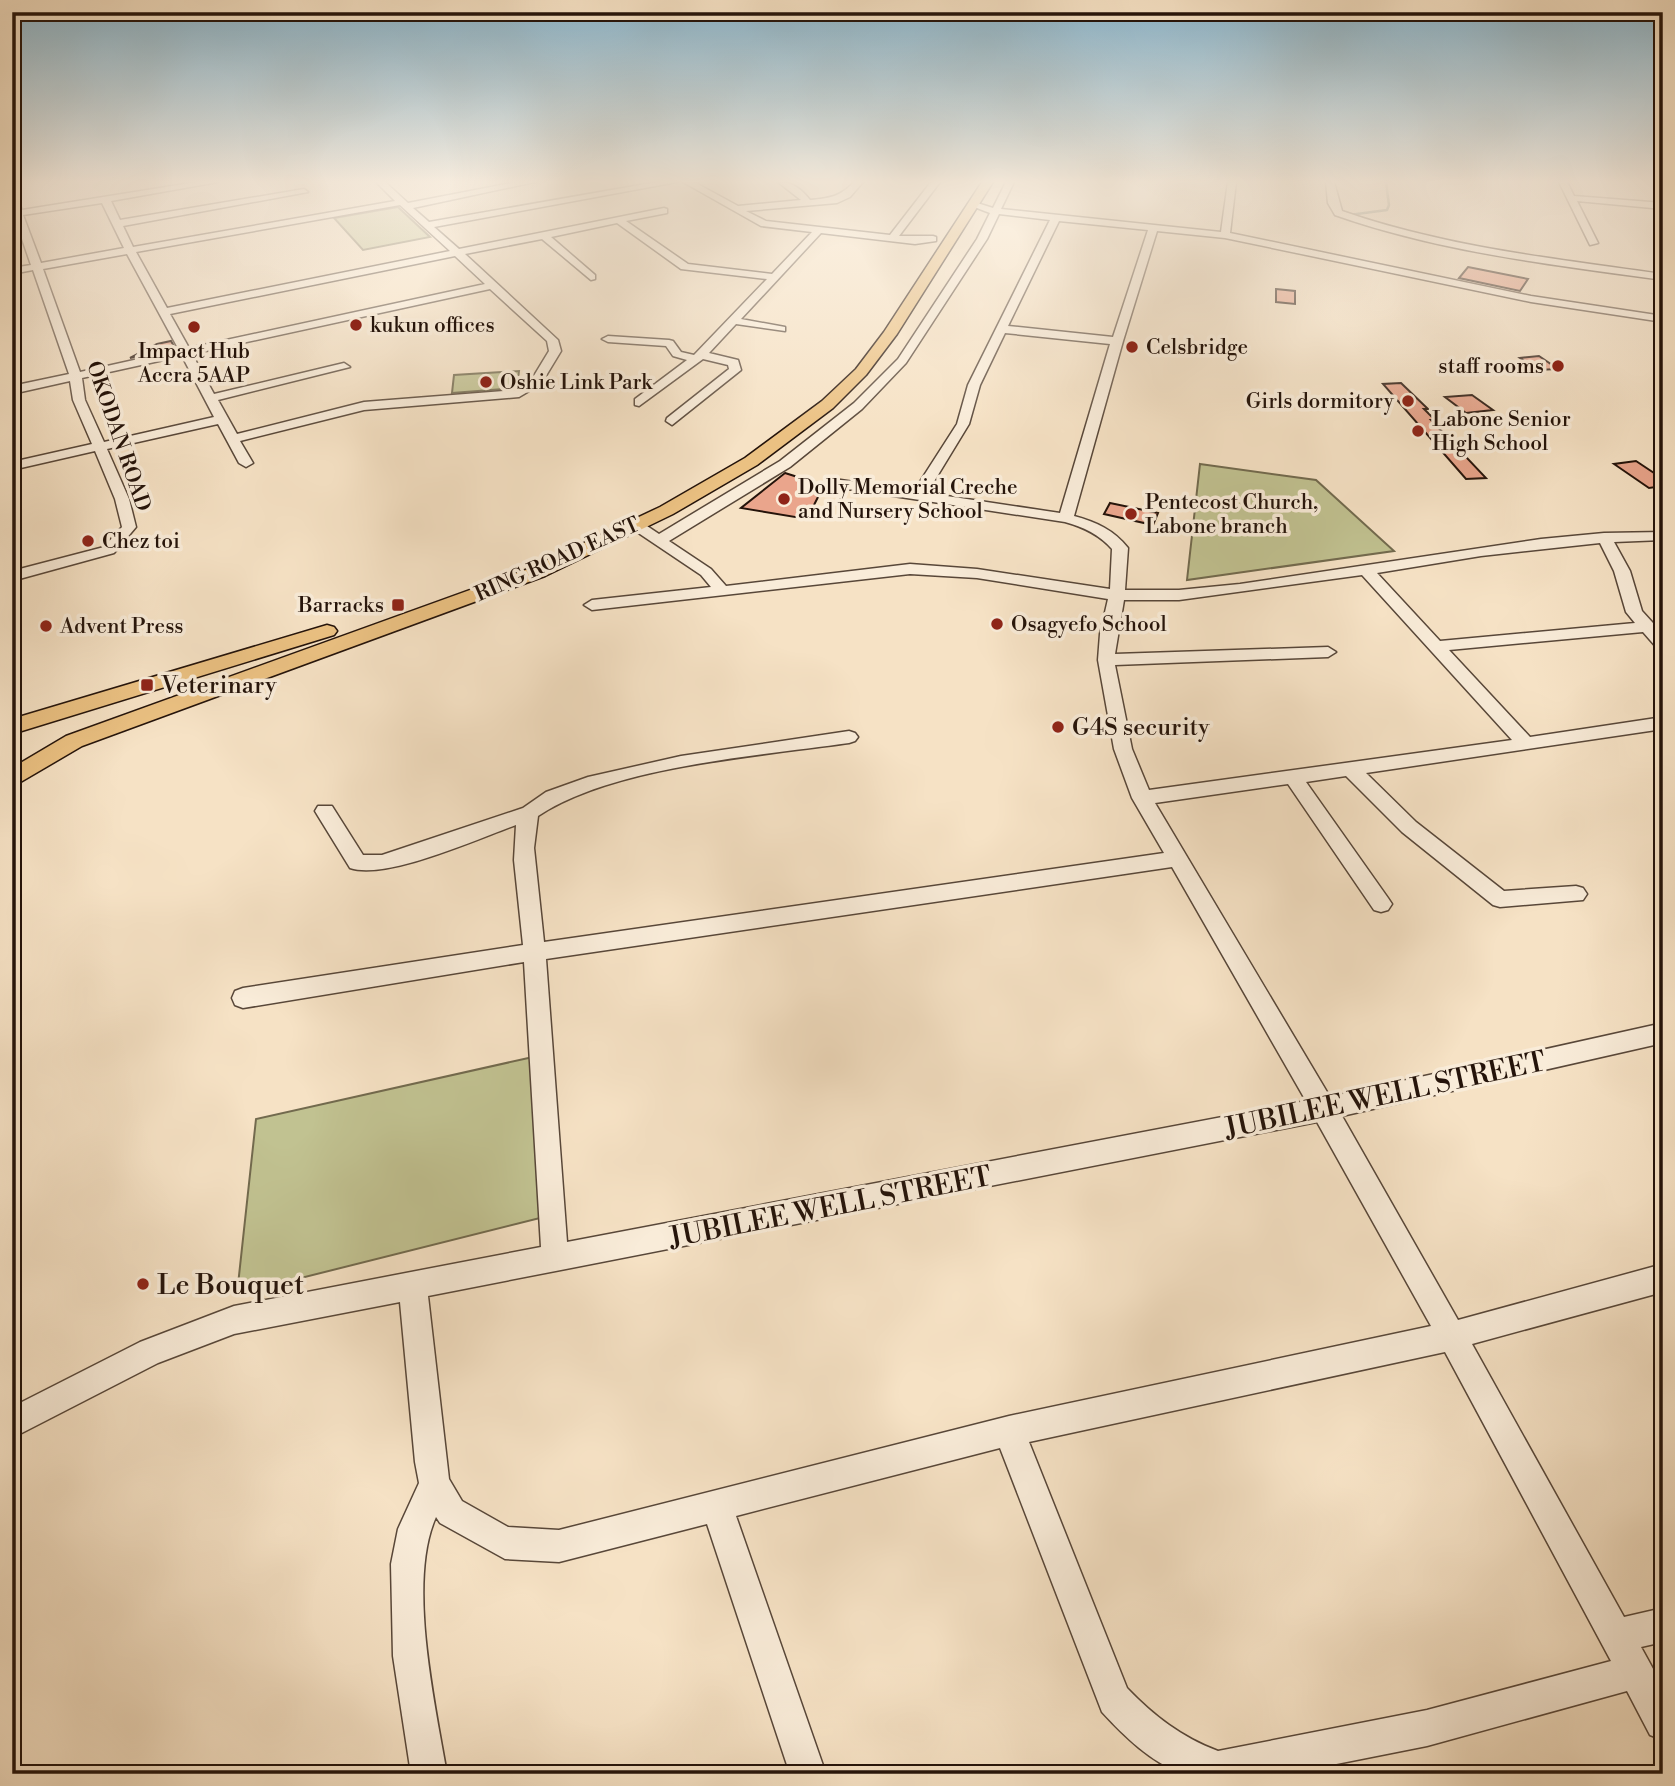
<svg xmlns="http://www.w3.org/2000/svg" width="1675" height="1786" font-family="'Libre Bodoni',serif">
	<rect width="100%" height="100%" fill="#f6e2c5"/>
	<filter id="stains"><feTurbulence type="fractalNoise" baseFrequency=".00286" numOctaves="4"/><feColorMatrix values="0 0 0 0 .2 0 0 0 0 .09 0 0 0 0 .02 0 0 0 .5 -.17"/></filter>
	<radialGradient id="worn" r=".72"><stop offset=".6" stop-color="#630" stop-opacity="0"/><stop offset="1" stop-color="#630" stop-opacity=".3"/></radialGradient>
	<path fill="#c1c291" stroke="#726a4e" stroke-width="2" d="M 398,207 L 430,237 L 363,250 L 334,218 Z
		M 519,371 L 517,388 L 452,393 L 454,375 Z
		M 1200,464 L 1316,480 L 1394,551 L 1187,580 Z
		M 533,1057 L 548,1216 L 237,1294 L 256,1119 Z"/>
	<g fill="none" stroke-linecap="round" stroke-linejoin="round">
		<path stroke="#6d7a6d" stroke-width="2.5" d="M 1349,215 L 1387,210 L 1389,205 L 1386,182"/>
	</g>
	<path fill="#eaa58c" stroke="#24130a" stroke-width="2" d="M 1468,267 L 1528,279 L 1520,291 L 1459,278 Z
		M 1276,289 L 1295,291 L 1295,304 L 1276,302 Z
		M 171,341 L 175,348 L 130,358 L 157,344 Z
		M 1539,356 L 1558,369 L 1538,370 L 1520,358 Z
		M 1401,383 L 1428,409 L 1424,409 L 1435,420 L 1431,420 L 1486,478 L 1466,479 L 1383,384 Z
		M 1472,395 L 1493,410 L 1466,413 L 1445,397 Z
		M 1636,461 L 1663,479 L 1663,486 L 1649,488 L 1614,464 Z
		M 785,473 L 807,480 L 821,491 L 807,519 L 741,508 Z
		M 1110,503 L 1158,513 L 1153,525 L 1104,514 Z"/>
	<g fill="none" stroke-linecap="round" stroke-linejoin="round">
		<g stroke="#584739" stroke-width="3">
			<path id="minor" d="M 197,182 L 218,182 L 111,201 L 120,220 L 304,189 L 308,192 L 123,226 L 133,247 L 395,201 L 376,182 L 385,182 L 408,203 L 517,182 L 535,182 L 413,208 L 429,222 L 657,182 L 677,182 L 434,227 L 459,249 L 664,208 L 667,209 L 667,213 L 626,221 L 688,264 L 772,274 L 812,232 L 761,226 L 683,182 L 694,182 L 738,206 L 801,200 L 778,182 C 793,182 801,189 810,200 C 830,198 840,197 854,182 L 863,182 L 850,197 L 837,203 L 746,211 L 766,221 L 890,235 L 931,182 L 940,182 L 899,236 L 933,236 L 936,237 L 936,241 L 915,244 L 821,233 L 741,319 L 785,327 L 785,331 L 736,324 L 709,353 L 738,360 L 741,370 L 672,425 L 666,421 L 667,418 L 729,369 L 728,365 L 703,359 L 639,406 L 635,405 L 635,399 L 687,360 L 673,356 L 666,346 L 608,342 L 602,339 L 608,336 L 669,340 L 673,341 L 681,352 L 694,355 L 767,279 L 681,269 L 617,223 L 551,237 L 595,275 L 595,279 L 591,280 L 542,239 L 465,254 L 558,340 L 561,351 L 541,384 L 519,397 L 364,410 L 240,441 L 253,463 L 246,467 L 239,463 L 218,424 L 107,449 L 129,499 L 136,527 L 114,553 L 12,581 L 12,571 L 104,547 L 122,527 L 115,499 L 95,451 L 12,470 L 12,462 L 92,444 L 73,400 L 70,381 L 12,394 L 12,386 L 69,374 L 33,270 L 12,274 L 12,268 L 31,265 L 12,210 L 12,193 L 16,196 L 22,210 ZM 102,203 L 124,248 L 41,263 L 23,215 ZM 400,205 L 450,251 L 167,308 L 136,252 ZM 127,254 L 179,350 L 80,372 L 43,269 ZM 455,256 L 485,284 L 189,348 L 170,314 ZM 490,289 L 547,341 L 549,351 L 532,379 L 516,390 L 364,402 L 237,434 L 218,400 L 350,367 L 344,363 L 214,394 L 192,354 ZM 182,356 L 214,417 L 104,442 L 85,400 L 82,378 Z
				M 1006,182 L 1014,182 L 1001,209 L 1221,232 L 1228,182 L 1236,182 L 1230,233 L 1531,296 L 1663,316 L 1663,322 L 1531,302 L 1225,238 L 1157,231 L 1123,341 L 1074,516 C 1096,522 1114,530 1128,548 L 1125,590 L 1179,590 L 1240,584 L 1541,539 L 1604,533 L 1663,532 L 1663,540 L 1614,542 L 1630,571 L 1642,611 L 1663,634 L 1663,649 L 1657,648 L 1643,632 L 1449,650 L 1530,737 L 1663,717 L 1663,729 L 1366,773 L 1416,822 L 1504,891 L 1576,886 L 1583,888 L 1587,894 L 1583,900 L 1500,907 L 1493,905 L 1402,832 L 1346,776 L 1306,782 L 1388,898 L 1392,904 L 1388,910 L 1381,912 L 1374,910 L 1288,784 L 1155,803 L 1330,1097 L 1663,1023 L 1663,1043 L 1342,1116 L 1458,1320 L 1663,1264 L 1663,1292 L 1472,1344 L 1624,1617 L 1663,1608 L 1663,1642 L 1641,1647 L 1663,1687 L 1663,1740 L 1650,1735 L 1627,1691 L 1427,1746 L 1286,1774 L 1182,1774 C 1150,1761 1125,1737 1102,1712 L 1000,1448 L 736,1516 L 826,1774 L 790,1774 L 707,1524 L 559,1562 L 505,1559 L 440,1523 L 436,1517 C 407,1581 435,1704 447,1774 L 411,1774 L 393,1656 L 391,1564 L 398,1529 L 419,1483 L 415,1462 L 400,1302 L 234,1334 L 158,1363 L 12,1438 L 12,1407 L 140,1342 L 234,1306 L 541,1247 L 524,962 L 243,1008 L 235,1005 L 232,998 L 235,991 L 243,988 L 523,945 L 514,860 L 516,825 C 477,839 387,880 350,868 L 318,816 L 315,811 L 318,806 L 332,806 L 363,855 L 382,855 L 523,808 L 546,792 L 588,777 L 681,756 L 849,731 L 855,733 L 858,737 L 855,741 L 849,743 C 759,756 613,766 538,816 L 534,848 L 544,942 L 1164,853 L 1132,798 L 1114,749 L 1098,660 L 1100,634 L 1108,599 L 977,578 L 910,574 L 592,610 L 584,605 L 592,600 L 711,587 L 701,575 L 631,528 L 629,525 L 631,522 L 641,522 L 659,534 L 780,461 L 854,403 L 898,359 L 977,239 L 990,213 L 969,205 L 974,202 L 993,208 ZM 999,214 L 1050,220 L 968,385 L 957,424 L 914,491 L 834,479 L 827,483 L 834,487 L 1065,522 C 1083,527 1099,534 1112,549 L 1110,589 L 977,569 L 910,564 L 726,586 L 711,569 L 669,541 L 790,467 L 862,409 L 906,363 L 987,239 ZM 1059,221 L 1148,230 L 1113,337 L 1008,326 ZM 1005,333 L 1110,344 L 1060,513 L 927,493 L 969,424 L 980,385 ZM 1600,543 L 1614,571 L 1626,612 L 1635,623 L 1440,641 L 1377,573 L 1481,556 ZM 1362,575 L 1512,740 L 1149,790 L 1132,749 L 1115,665 L 1328,657 L 1336,652 L 1328,647 L 1115,654 L 1124,600 L 1179,600 ZM 1172,867 L 1306,1101 L 567,1242 L 546,959 ZM 1317,1122 L 1431,1326 L 1009,1416 L 559,1530 L 508,1527 L 462,1501 L 449,1479 L 428,1296 ZM 1445,1352 L 1611,1661 L 1427,1710 L 1218,1751 C 1181,1737 1154,1716 1127,1688 L 1029,1442 Z
				M 1326,182 L 1334,182 L 1342,211 C 1445,247 1555,259 1663,274 L 1663,280 C 1553,265 1440,252 1335,215 L 1328,203 Z
				M 1559,182 L 1567,182 L 1574,196 L 1663,203 L 1663,209 L 1577,201 L 1598,243 L 1590,245 Z"/>
		</g>
		<g stroke="#24130a" stroke-width="3">
			<path id="major" d="M 982,182 L 993,182 L 897,334 L 866,375 L 833,408 L 757,465 L 673,514 L 545,576 L 82,746 L 12,787 L 12,768 L 66,736 L 531,568 L 660,507 L 745,458 L 822,401 L 856,369 L 884,332 Z
				M 327,625 L 334,627 L 337,631 L 334,635 L 12,734 L 12,719 Z"/>
		</g>
		<use href="#minor" fill="#f9ecd9" fill-rule="evenodd"/>
		<use href="#major" fill="#ebc182" fill-rule="evenodd"/>
	</g>
	<linearGradient id="sky" x2="0" y2="1"><stop stop-color="#8ab8d1"/><stop offset="0.42" stop-color="#fbf2e5"/><stop offset="1" stop-color="#fbf2e5" stop-opacity="0"/></linearGradient>
	<rect width="1675" height="432" fill="url(#sky)"/>
	<g fill="#8f2418" stroke="#f9ecd9" stroke-width="2.5">
		<circle cx="356" cy="325" r="7"/>
		<circle cx="194" cy="327" r="7"/>
		<circle cx="1132" cy="347" r="7"/>
		<circle cx="1558" cy="366" r="7"/>
		<circle cx="486" cy="382" r="7"/>
		<circle cx="1408" cy="401" r="7"/>
		<circle cx="1418" cy="431" r="7"/>
		<circle cx="784" cy="499" r="7"/>
		<circle cx="1131" cy="514" r="7"/>
		<circle cx="88" cy="541" r="7"/>
		<rect x="391" y="598" width="14" height="14" rx="3.5"/>
		<circle cx="997" cy="624" r="7"/>
		<circle cx="46" cy="626" r="7"/>
		<rect x="140" y="678" width="14" height="14" rx="3.5"/>
		<circle cx="1058" cy="727" r="7"/>
		<circle cx="143" cy="1284" r="7"/>
	</g>
	<g text-anchor="middle" stroke-width="7" stroke-linejoin="round" paint-order="stroke">
		<g font-size="21" fill="#24130a" stroke="#f9ecd9" text-anchor="start">
			<text x="370" y="332">kukun offices</text>
			<text x="1146" y="354">Celsbridge</text>
			<text x="194" y="358" text-anchor="middle">Impact Hub<tspan x="194" dy="24">Accra 5AAP</tspan></text>
			<text x="1544" y="373" text-anchor="end">staff rooms</text>
			<text x="500" y="389">Oshie Link Park</text>
			<text x="1394" y="408" text-anchor="end">Girls dormitory</text>
			<text x="1432" y="426">Labone Senior<tspan x="1432" dy="24">High School</tspan></text>
			<text x="798" y="494">Dolly Memorial Creche<tspan x="798" dy="24">and Nursery School</tspan></text>
			<text x="1145" y="509">Pentecost Church,<tspan x="1145" dy="24">Labone branch</tspan></text>
			<text x="102" y="548">Chez toi</text>
			<text x="384" y="612" text-anchor="end">Barracks</text>
			<text x="1011" y="631">Osagyefo School</text>
			<text x="60" y="633">Advent Press</text>
		</g>
		<g font-size="21" fill="#24130a" stroke="#f9ecd9">
			<text transform="translate(119 436) rotate(71)" y="7">OKODAN ROAD</text>
			<text transform="translate(557 559) rotate(-24)" y="7">RING ROAD EAST</text>
		</g>
		<g font-size="24" fill="#24130a" stroke="#f9ecd9" text-anchor="start">
			<text x="161" y="693">Veterinary</text>
			<text x="1072" y="735">G4S security</text>
		</g>
		<g font-size="28" fill="#24130a" stroke="#f9ecd9">
			<text transform="translate(1385 1094) rotate(-12)" y="10">JUBILEE WELL STREET</text>
			<text transform="translate(830 1206) rotate(-11)" y="10">JUBILEE WELL STREET</text>
		</g>
		<g font-size="28" fill="#24130a" stroke="#f9ecd9" text-anchor="start">
			<text x="157" y="1294">Le Bouquet</text>
		</g>
	</g>
	<rect width="1675" height="1786" fill="none" stroke="#f6e2c5" stroke-width="42"/>
	<rect x="14" y="14" width="1647" height="1758" fill="none" stroke="#24130a" stroke-width="3.5"/>
	<rect x="21" y="21" width="1633" height="1744" fill="none" stroke="#24130a" stroke-width="2"/>
	<rect width="100%" height="100%" filter="url(#stains)"/>
	<rect width="100%" height="100%" fill="url(#worn)"/>
</svg>
